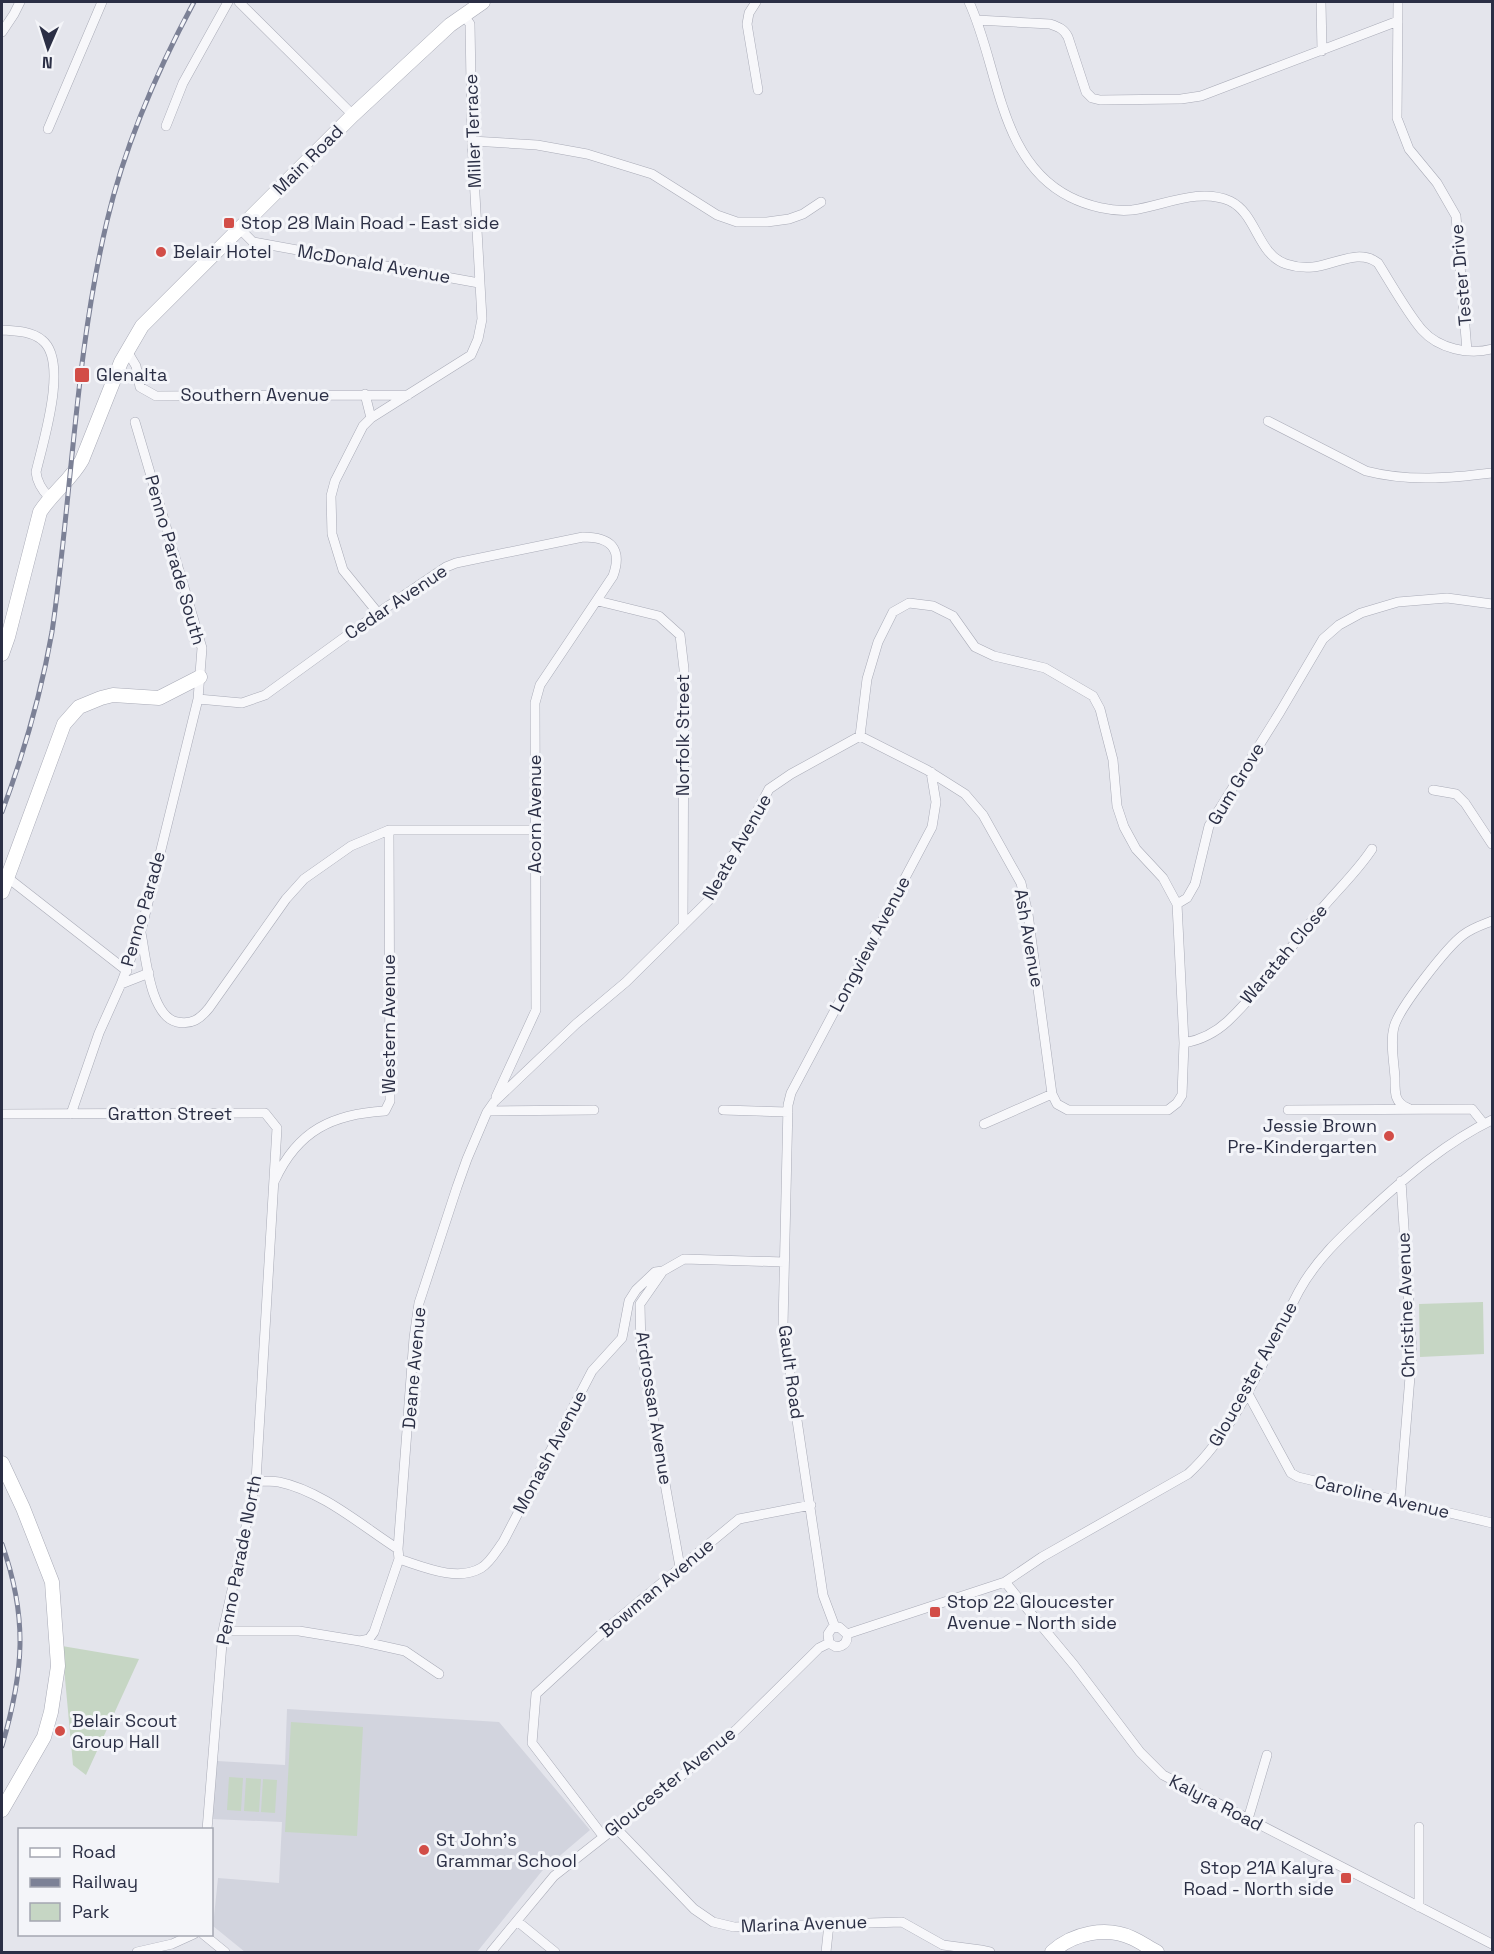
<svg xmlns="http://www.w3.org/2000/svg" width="1494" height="1954" font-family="'Space Grotesk',sans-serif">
	<rect width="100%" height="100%" fill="#e4e5ec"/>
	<path fill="#d2d4de" d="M 287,1709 L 499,1722 L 590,1830 L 542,1871 L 477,1952 L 245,1952 L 213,1926 L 218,1878 L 279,1883 L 282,1822 L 212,1819 L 217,1761 L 285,1765 Z"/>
	<path fill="#c6d6c4" d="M 1483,1302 L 1484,1354 L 1420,1357 L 1419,1304 Z
		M 62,1646 L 139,1659 L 86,1775 L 73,1765 Z
		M 291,1722 L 363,1727 L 357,1836 L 285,1832 Z
		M 229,1777 L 243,1778 L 241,1811 L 227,1810 Z
		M 246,1778 L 261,1779 L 259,1812 L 244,1811 Z
		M 263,1779 L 277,1780 L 275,1813 L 261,1812 Z"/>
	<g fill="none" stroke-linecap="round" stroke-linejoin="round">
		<g stroke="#a9abb7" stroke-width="10">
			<path id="street" d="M 239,2 L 353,115
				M 756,2 L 749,13 L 747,24 L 758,90
				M 969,2 C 999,66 998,161 1070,197 C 1088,206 1112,212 1132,210 C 1163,206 1199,187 1230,201 C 1257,214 1257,254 1286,264 C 1295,267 1304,268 1313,267 C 1334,265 1359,248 1378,263 C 1390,282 1408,314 1422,330 C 1439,349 1469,355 1492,349
				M 1321,2 L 1322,51
				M 1398,2 L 1397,118 L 1409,149 L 1437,183 L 1456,216 L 1467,351
				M 977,20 L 1050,24 C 1059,27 1064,29 1068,37 L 1086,92 L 1092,98 L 1100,100 L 1181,99 L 1201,96 L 1398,21
				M 2,32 L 14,14 L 20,2
				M 166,126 L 183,83 L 228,2
				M 48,129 L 102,2
				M 472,141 L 537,145 L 587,154 L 652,174 L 717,215 L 737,222 L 767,222 L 789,219 L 803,214 L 821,202
				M 239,228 L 253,242 L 479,283
				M 2,330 C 15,331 31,331 42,340 C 69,361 43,442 36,472 C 37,482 42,490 49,497
				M 127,351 L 136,366 L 140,387 L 156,396 L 408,395
				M 365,394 L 371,418 L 363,426 L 335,481 L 331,496 L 332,534 L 343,570 L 378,613
				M 371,418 L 471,355 L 478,339 L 482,319 L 472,141 L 470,24 L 463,14
				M 1268,421 L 1366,471 C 1408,482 1451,478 1492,473
				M 598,601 L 659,616 L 680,635 L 684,669 L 683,926
				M 198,699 L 242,703 L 265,695 L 378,613 L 446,567 L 456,563 L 583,537 C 610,537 623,548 613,576 L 540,685 L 535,703 L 536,1010 L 496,1097
				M 1433,790 L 1456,794 L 1465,803 L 1492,844
				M 8,878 L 127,971
				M 1177,904 L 1187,898 L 1195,884 L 1209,826 L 1280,712 L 1323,639 L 1339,625 L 1361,613 L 1398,602 L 1447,598 L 1492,604
				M 141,933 C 146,957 150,1016 177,1022 C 192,1025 200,1019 209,1008 L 286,899 L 304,879 L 351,846 L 389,830 L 535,830
				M 121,984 L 149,973
				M 1184,1043 C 1201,1040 1214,1034 1228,1021 C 1262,988 1290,948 1319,912 C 1337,890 1357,872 1372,849
				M 1408,1108 C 1394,1103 1395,1092 1395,1078 C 1394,1062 1390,1042 1394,1027 C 1399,1008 1447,947 1463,935 C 1472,928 1482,925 1492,921
				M 723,1110 L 788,1112
				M 1288,1110 L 1472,1109 L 1484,1124
				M 488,1111 L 594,1110
				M 2,1114 L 265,1113 L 277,1128 L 256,1481 L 223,1631 L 207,1830
				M 71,1114 L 99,1033 L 121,984 L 141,931 L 198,699 L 202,648 L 135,422
				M 984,1124 L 1052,1094
				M 275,1180 C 298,1130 333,1114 385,1111 L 390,1101 L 389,830
				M 1247,1392 L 1291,1473 L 1298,1477 L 1492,1523
				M 256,1481 C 263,1481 272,1481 279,1482 C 322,1491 362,1526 398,1549
				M 1400,1499 L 1412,1352 L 1401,1181
				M 399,1559 C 424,1567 457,1582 481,1568 C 490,1563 497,1550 503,1542 L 592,1371 L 622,1338 L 629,1301 L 636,1290 L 655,1272 L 663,1271
				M 680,1567 L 641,1350 L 640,1304 L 663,1271 L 684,1259 L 784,1262
				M 1005,1582 L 1074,1665 L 1140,1752 L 1163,1775 L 1492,1944
				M 835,1627 L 823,1595 L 783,1326 L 788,1105 L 791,1093 L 932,827 L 936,802 L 931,772
				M 223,1631 L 299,1631 L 360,1641 L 369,1639 L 374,1632 L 399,1559 L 398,1549 L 414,1338 L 419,1303 L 457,1187 L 467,1159 L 487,1112 L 494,1102 L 576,1024 L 626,982 L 709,900 L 769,789 L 791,774 L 860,736 L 867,679 L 878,642 L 893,612 L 909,603 L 933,606 L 953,616 L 975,647 L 994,656 L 1045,668 L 1093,696 L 1100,709 L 1105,729 L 1113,760 L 1117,806 L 1124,827 L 1136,849 L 1163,878 L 1177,904 L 1184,1043 L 1182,1095 L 1177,1103 L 1168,1110 L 1068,1110 L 1057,1104 L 1052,1094 L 1028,914 L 1021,883 L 983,815 L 965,794 L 927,770 L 860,736
				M 847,1634 L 1005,1582 L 1042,1557 L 1188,1474 C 1238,1428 1268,1350 1299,1291 C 1317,1258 1344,1234 1371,1209 C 1408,1175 1447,1142 1492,1120
				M 360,1641 L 405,1651 L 439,1674
				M 829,1643 L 828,1634 L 832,1628 L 839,1627 L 847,1634
				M 829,1643 L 836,1647 C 844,1646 848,1642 847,1634
				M 1248,1819 L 1267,1755
				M 615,1827 L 694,1909 L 713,1922 L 734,1927 L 902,1922 L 943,1945 L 981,1950 L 990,1952
				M 1419,1827 L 1419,1907
				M 603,1836 L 532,1743 L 536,1694 L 612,1624 L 739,1519 L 811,1505
				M 517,1921 L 555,1952
				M 203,1934 L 225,1952
				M 137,1952 L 172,1944 L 194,1934
				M 491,1952 L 554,1876 L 681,1776 L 737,1729 L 819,1648 L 829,1643
				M 826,1952 L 829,1924"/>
		</g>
		<g stroke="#a9abb7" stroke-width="15">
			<path id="secondary" d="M 2,654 L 8,637 L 40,512 C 52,493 71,480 82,460 L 121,362 L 142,326 L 353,115 L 450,25 L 483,2
				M 2,892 L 64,724 L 79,707 L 101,698 L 113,695 L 159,698 L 200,677
				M 2,1463 L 23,1508 L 52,1582 L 58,1666 L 51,1712 L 44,1737 L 2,1810
				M 1052,1952 C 1073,1933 1106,1926 1132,1938 C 1141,1942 1149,1948 1157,1952"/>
		</g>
		<use href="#street" stroke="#f7f7fa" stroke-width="9"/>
		<use href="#secondary" stroke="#fff" stroke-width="14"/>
		<g stroke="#7c8196" stroke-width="5">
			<path id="rail" d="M 2,812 C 24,753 41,694 52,632 C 72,495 75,355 107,221 C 125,144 157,71 194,2
				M 2,1544 C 28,1618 24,1671 2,1746"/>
		</g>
		<use href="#rail" stroke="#f4f5f9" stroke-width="3" stroke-dasharray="9" stroke-linecap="butt"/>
	</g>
	<g fill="#d24d47" stroke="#f4f5f9" stroke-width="2">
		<rect x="223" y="217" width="12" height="12" rx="3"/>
		<circle cx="161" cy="252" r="6"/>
		<rect x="74" y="367" width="16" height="16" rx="3"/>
		<circle cx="1389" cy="1136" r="6"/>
		<rect x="929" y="1606" width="12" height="12" rx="3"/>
		<circle cx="60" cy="1731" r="6"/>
		<circle cx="424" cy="1850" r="6"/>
		<rect x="1340" y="1872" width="12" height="12" rx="3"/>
	</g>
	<g text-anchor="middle" stroke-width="6" stroke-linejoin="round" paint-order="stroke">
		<g font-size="18" fill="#2b2f45" stroke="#f4f5f9">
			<text transform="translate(473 131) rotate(-92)" y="6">Miller Terrace</text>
			<text transform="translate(308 160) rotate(-45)" y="6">Main Road</text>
			<text transform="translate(374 264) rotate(10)" y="6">McDonald Avenue</text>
			<text transform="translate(1461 275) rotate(-95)" y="6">Tester Drive</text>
			<text x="255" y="401">Southern Avenue</text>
			<text transform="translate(175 560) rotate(74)" y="6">Penno Parade South</text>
			<text transform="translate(396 602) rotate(-34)" y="6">Cedar Avenue</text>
			<text transform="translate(683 735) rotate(-90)" y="6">Norfolk Street</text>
			<text transform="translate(1236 784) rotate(-59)" y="6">Gum Grove</text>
			<text transform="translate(535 814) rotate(-90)" y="6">Acorn Avenue</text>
			<text transform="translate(737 847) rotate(-60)" y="6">Neate Avenue</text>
			<text transform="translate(143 909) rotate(-74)" y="6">Penno Parade</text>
			<text transform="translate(1029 938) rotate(80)" y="6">Ash Avenue</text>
			<text transform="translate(870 944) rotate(-62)" y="6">Longview Avenue</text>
			<text transform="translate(1284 954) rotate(-50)" y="6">Waratah Close</text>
			<text transform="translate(389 1024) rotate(-90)" y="6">Western Avenue</text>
			<text x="170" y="1120">Gratton Street</text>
			<text transform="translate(1406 1305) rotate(-92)" y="6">Christine Avenue</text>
			<text transform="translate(414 1368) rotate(-85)" y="6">Deane Avenue</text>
			<text transform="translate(791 1372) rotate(82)" y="6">Gault Road</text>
			<text transform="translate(1253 1374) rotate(-61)" y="6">Gloucester Avenue</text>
			<text transform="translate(654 1408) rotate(81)" y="6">Ardrossan Avenue</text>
			<text transform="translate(550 1452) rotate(-62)" y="6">Monash Avenue</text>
			<text transform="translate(1382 1497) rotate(13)" y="6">Caroline Avenue</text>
			<text transform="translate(239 1560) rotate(-79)" y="6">Penno Parade North</text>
			<text transform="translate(657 1588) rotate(-40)" y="6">Bowman Avenue</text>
			<text transform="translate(670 1782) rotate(-39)" y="6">Gloucester Avenue</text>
			<text transform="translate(1216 1803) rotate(27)" y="6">Kalyra Road</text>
			<text transform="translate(804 1924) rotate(-2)" y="6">Marina Avenue</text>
		</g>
		<g font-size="18" fill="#2b2f45" stroke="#f4f5f9" text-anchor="start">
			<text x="241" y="229">Stop 28 Main Road - East side</text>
			<text x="173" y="258">Belair Hotel</text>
			<text x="96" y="381">Glenalta</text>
			<text x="1377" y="1132" text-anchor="end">Jessie Brown<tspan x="1377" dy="21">Pre-Kindergarten</tspan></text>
			<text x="947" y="1608">Stop 22 Gloucester<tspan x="947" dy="21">Avenue - North side</tspan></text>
			<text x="72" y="1727">Belair Scout<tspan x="72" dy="21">Group Hall</tspan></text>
			<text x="436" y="1846">St John's<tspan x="436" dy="21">Grammar School</tspan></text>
			<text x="1334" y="1874" text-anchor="end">Stop 21A Kalyra<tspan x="1334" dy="21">Road - North side</tspan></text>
		</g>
	</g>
	<rect width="1494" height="1954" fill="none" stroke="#2b2f45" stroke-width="6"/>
	<rect x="18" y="1828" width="195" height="108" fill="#f4f5f9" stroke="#a4a6b1" stroke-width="1.5"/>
	<rect x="30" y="1848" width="30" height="9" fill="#ffffff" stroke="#a4a6b1" stroke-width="1.5"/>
	<text x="72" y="1858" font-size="18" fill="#2b2f45">Road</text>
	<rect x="30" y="1878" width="30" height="9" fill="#7c8196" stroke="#a4a6b1" stroke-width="1.5"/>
	<text x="72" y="1888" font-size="18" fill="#2b2f45">Railway</text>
	<rect x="30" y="1903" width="30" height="18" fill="#c6d6c4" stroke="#a4a6b1" stroke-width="1.5"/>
	<text x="72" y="1918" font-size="18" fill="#2b2f45">Park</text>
	<g transform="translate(48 48) rotate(183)" stroke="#f4f5f9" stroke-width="4.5" paint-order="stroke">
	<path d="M0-4.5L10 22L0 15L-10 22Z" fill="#2b2f45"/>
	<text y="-9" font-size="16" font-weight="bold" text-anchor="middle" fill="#2b2f45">N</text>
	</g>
</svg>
